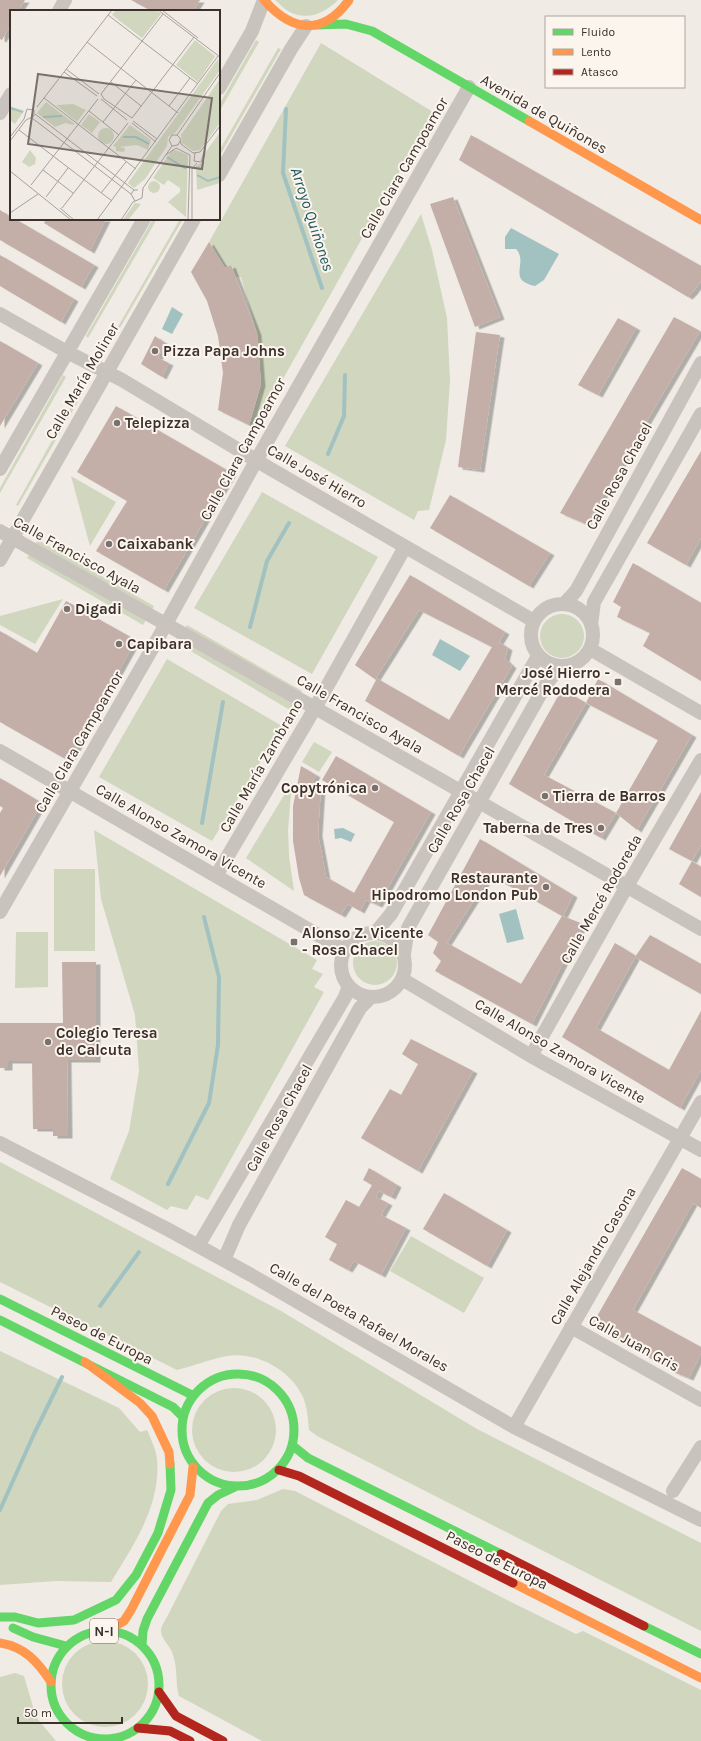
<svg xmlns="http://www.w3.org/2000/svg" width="701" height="1741" font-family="Karla,sans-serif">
	<defs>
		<filter id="shadow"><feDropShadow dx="4.5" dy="2.5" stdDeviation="0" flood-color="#0004"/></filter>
	</defs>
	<rect width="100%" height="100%" fill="#f0ebe5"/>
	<path fill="#d1d6bf" d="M 275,0 L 338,0 C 325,13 308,21 290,12 C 285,10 280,4 275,0 Z
		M 256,40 L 259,42 L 219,112 L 219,105 Z
		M 321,43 L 433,112 L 256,427 L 249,425 L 261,384 L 257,333 L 241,277 L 236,277 L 231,265 L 225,268 L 209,242 Z
		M 278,48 L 281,49 L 219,157 L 219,151 Z
		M 421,214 L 432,250 L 447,318 L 450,381 L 446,440 L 429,510 L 418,511 L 414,520 L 285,446 Z
		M 153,219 L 157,219 L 88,338 L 86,336 Z
		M 180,219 L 183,219 L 110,345 L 108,344 Z
		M 63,375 L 66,377 L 0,493 L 0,488 Z
		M 82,387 L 85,389 L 18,506 L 16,505 Z
		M 71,476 L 116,502 L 90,546 Z
		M 262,492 L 378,557 L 312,674 L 194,608 Z
		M 38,540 L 154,606 L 143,625 L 27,558 Z
		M 63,599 L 35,644 L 0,625 L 0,616 Z
		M540 636a22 22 0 1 1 44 0a22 22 0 1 1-44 0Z
		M 187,625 L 302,691 L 290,710 L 177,643 Z
		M 167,659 L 282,726 L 212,841 L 99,777 Z
		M 314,742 L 332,752 L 319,772 L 302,762 Z
		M 292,782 L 288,830 L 289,856 L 294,891 L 246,858 Z
		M 94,830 L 317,960 L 312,969 L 323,974 L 314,987 L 324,992 L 208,1200 L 196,1195 L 187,1210 L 171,1206 L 167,1210 L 110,1179 L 129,1131 L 139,1071 L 135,1015 L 101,899 Z
		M 54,869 L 95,869 L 95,951 L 54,951 Z
		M 16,932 L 48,932 L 48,987 L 15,988 Z
		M353 963a22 22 0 1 1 44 0a22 22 0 1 1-44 0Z
		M 0,1162 L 281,1311 L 477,1429 L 701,1543 L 701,1631 L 317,1436 L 309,1430 C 308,1418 307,1405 302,1395 C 289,1369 255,1351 227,1356 C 210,1359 194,1366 177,1370 L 0,1282 Z
		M 411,1236 L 484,1278 L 464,1313 L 390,1271 Z
		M 0,1351 L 119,1408 L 140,1432 L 147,1430 C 151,1439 156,1450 157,1459 C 161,1506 134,1544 111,1582 L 56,1581 L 0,1585 Z
		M192 1430a42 42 0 1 1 84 0a42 42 0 1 1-84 0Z
		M 283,1489 L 295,1491 L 507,1600 L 576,1634 L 583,1631 L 701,1690 L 701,1741 L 262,1741 L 179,1696 C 175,1682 178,1669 173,1655 C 171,1646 160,1639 161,1629 C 162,1625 166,1619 168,1615 L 221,1511 L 228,1504 L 257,1500 Z
		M62 1684a43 43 0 1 1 86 0a43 43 0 1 1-86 0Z
		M 15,1673 L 24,1676 L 36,1717 L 56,1741 L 0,1741 L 0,1677 Z"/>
	<path fill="#a1c2c1" d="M 511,228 L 559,254 L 544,280 L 535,286 C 506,280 529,263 516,249 L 505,249 L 505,237 Z
		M 172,307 L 183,314 L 172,334 L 162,329 Z
		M 440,639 L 470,656 L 460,671 L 432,655 Z
		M 343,828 L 355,834 L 351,842 L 341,838 L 335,839 L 334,829 Z
		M 516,909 L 524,939 L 507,943 L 499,914 Z"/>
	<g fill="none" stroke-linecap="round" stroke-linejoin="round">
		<path stroke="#a1c2c1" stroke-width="4" d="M 286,109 L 283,173 L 322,288
			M 328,454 L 344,416 L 345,375
			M 250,627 L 267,561 L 289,523
			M 202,823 L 223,702
			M 168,1184 L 209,1103 L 218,1045 L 219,977 L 204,917
			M 100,1306 L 139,1252
			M 0,1510 L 34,1434 L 62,1377"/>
	</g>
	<path fill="#c3afa7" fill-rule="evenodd" filter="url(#shadow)" d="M 0,0 L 25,0 L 18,11 L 11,11 L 11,24 L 2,40 L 0,39 Z
		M 131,0 L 200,0 L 193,11 L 152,11 Z
		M 471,135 L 701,266 L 701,281 L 693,292 L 688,297 L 459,160 Z
		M 453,197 L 500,317 L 475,327 L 430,204 Z
		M 0,210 L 11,217 L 11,219 L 15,219 L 94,265 L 81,287 L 0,240 Z
		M 46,219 L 106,219 L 90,251 L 44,223 Z
		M 209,242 L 225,268 L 231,265 L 257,333 L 261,384 L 249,425 L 218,410 L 223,373 L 218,336 L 207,301 L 191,272 Z
		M 0,255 L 74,299 L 61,322 L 0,286 Z
		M 674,317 L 700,331 L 586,524 L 560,513 Z
		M 618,318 L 636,328 L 598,395 L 578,385 Z
		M 476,332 L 500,335 L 480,470 L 458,467 Z
		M 155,336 L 165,343 L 158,358 L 169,363 L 162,377 L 141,364 Z
		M 0,341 L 38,363 L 0,426 Z
		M 116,406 L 232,473 L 164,590 L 96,551 L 127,501 L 77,472 Z
		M 701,451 L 701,538 L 686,565 L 647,543 Z
		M 450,495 L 550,553 L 529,586 L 430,528 Z
		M 633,563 L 701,603 L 701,681 L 643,646 L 650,633 L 617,617 L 621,607 L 613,602 Z
		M 410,575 L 505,632 L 499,642 L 508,648 L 505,659 L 512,666 L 459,756 L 365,701 L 376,680 L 355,665 ZM 419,610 L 492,647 L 449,720 L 376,678 Z
		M 66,601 L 136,640 L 69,761 L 0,722 L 0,631 L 37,653 Z
		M 598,679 L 692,735 L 637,830 L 616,813 L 601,838 L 509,784 L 562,689 L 586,703 ZM 586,703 L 658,740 L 616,813 L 544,775 Z
		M 336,756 L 431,812 L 378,905 L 366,900 L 360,911 L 348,904 L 341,915 L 304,895 L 299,878 L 293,841 L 293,806 L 301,766 L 316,775 L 312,782 L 321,787 L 318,834 L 326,877 L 354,893 L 394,822 L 322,780 Z
		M 0,778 L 42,803 L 0,876 L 0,813 L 3,808 L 0,806 Z
		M 701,792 L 701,845 L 692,861 L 669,849 Z
		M 480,839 L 573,895 L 563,916 L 583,924 L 532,1024 L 435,971 L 441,961 L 433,953 L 438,942 L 428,935 ZM 490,875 L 562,916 L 521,984 L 447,943 Z
		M 692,861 L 701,867 L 701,897 L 679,884 Z
		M 650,935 L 701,964 L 701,994 L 635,957 Z
		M 615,943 L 636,956 L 596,1028 L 669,1070 L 701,1011 L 701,1070 L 680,1108 L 562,1037 Z
		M 62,962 L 96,962 L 96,1060 L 67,1060 L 68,1136 L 53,1136 L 53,1129 L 33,1129 L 32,1061 L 8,1061 L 8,1068 L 0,1068 L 0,1023 L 63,1023 Z
		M 411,1039 L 473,1071 L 418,1171 L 361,1138 L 390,1089 L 401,1095 L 418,1064 L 402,1054 Z
		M 369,1168 L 397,1185 L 391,1197 L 379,1191 L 376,1197 L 388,1203 L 381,1215 L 406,1228 L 381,1275 L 354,1261 L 348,1270 L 329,1260 L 337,1244 L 325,1237 L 346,1200 L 359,1207 L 372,1185 L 363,1180 Z
		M 682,1168 L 701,1179 L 701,1208 L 693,1203 L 633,1310 L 701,1347 L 701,1353 L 689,1378 L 676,1373 L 592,1325 Z
		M 444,1193 L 507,1230 L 487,1266 L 423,1229 Z"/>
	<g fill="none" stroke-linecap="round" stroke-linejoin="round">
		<path stroke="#c9c3be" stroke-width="14" d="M 59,11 L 65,0
			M 219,88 L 252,31 L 264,0
			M 0,113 L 11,94
			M 219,175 L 291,49 L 306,26
			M 0,314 L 67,352 L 122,380 L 269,468 L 534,621
			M 0,469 L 144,219
			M 0,531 L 324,713 L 701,929
			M 0,560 L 194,219
			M 564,604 L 576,591 L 701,363
			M531 635a31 31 0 1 1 62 0a31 31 0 1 1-62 0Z
			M 591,625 L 594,602 L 701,414
			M 590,649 L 701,713
			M 0,751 L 344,950
			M 216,876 L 315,708 L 405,547
			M 0,912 L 156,642 L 256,461 L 469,87
			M 376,932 L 391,914 L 538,656
			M341 965a32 32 0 1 1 64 0a32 32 0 1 1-64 0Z
			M 404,954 L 408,928 L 545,686 L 560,666
			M 402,979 L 531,1056 L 701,1150
			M 531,1056 L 627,886 L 701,760
			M 0,1143 L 169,1230 L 251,1275 L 514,1427 L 701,1520
			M 198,1246 L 345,997 L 349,986
			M 224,1260 L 239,1225 L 360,1008 L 371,997
			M 571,1327 L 701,1400
			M 514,1427 L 701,1102
			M 673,1491 L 701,1447"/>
		<path stroke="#63d668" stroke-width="9" d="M 316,25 L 346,24 L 372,31 L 529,121
			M 0,1299 L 192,1395
			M 0,1320 L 173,1407 L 182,1416
			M182 1430a56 56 0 1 1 112 0a56 56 0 1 1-112 0Z
			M 292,1445 L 308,1458 L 501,1554
			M 0,1617 L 15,1617 L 38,1623 L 74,1620 L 116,1600 L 136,1575 L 158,1533 L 171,1490 L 170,1464
			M 644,1626 L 701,1654
			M 13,1628 L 33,1637 L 66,1646
			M51 1685a54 54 0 1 1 108 0a54 54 0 1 1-108 0Z
			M 142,1645 L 143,1631 L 147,1619 L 208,1503 L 218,1495 L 235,1487"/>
		<path stroke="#ff974d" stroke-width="9" d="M 264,0 C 292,32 323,36 349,0
			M 529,121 L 701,220
			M 85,1362 L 140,1403 L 152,1416 L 169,1452 L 170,1464
			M 513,1583 L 701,1678
			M 108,1630 L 124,1621 L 131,1610 L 190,1495 L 193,1467
			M 0,1643 C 25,1647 38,1662 51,1682"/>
		<path stroke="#b3261e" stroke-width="9" d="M 279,1470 L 299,1476 L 513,1583
			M 501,1554 L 644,1626
			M 159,1692 L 176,1716 L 223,1741
			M 138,1728 L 170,1731 L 190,1741"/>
	</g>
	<g fill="#7a716c" stroke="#fbf5ee" stroke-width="1.5">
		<circle cx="155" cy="351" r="4"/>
		<circle cx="117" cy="423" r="4"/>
		<circle cx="109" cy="544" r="4"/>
		<circle cx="67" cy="609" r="4"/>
		<circle cx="119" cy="644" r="4"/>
		<rect x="614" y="678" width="8" height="8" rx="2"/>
		<circle cx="375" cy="788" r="4"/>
		<circle cx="545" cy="796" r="4"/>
		<circle cx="601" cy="828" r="4"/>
		<circle cx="546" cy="887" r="4"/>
		<rect x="290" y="938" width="8" height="8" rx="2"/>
		<circle cx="48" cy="1042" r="4"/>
	</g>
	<g text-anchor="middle" stroke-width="4" stroke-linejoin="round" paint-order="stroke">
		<rect fill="#fbf5ee" stroke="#756b66" stroke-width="1" x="90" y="1619" width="28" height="24" rx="3"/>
		<g font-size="14" font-weight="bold" fill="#3b302b">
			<text x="104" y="1636">N-I</text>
		</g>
		<g font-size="15" fill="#3b302b" stroke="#fbf5ee">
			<text transform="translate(544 114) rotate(30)" y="5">Avenida de Quiñones</text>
			<text transform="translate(404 168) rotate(-60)" y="5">Calle Clara Campoamor</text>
			<text transform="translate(82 381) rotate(-60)" y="5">Calle María Moliner</text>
			<text transform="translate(243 449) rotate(-61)" y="5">Calle Clara Campoamor</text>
			<text transform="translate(317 476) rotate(30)" y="5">Calle José Hierro</text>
			<text transform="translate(619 476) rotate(-61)" y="5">Calle Rosa Chacel</text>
			<text transform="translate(77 555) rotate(29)" y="5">Calle Francisco Ayala</text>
			<text transform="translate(360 714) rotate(30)" y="5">Calle Francisco Ayala</text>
			<text transform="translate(79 742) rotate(-60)" y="5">Calle Clara Campoamor</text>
			<text transform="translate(261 766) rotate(-60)" y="5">Calle María Zambrano</text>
			<text transform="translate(461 800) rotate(-60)" y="5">Calle Rosa Chacel</text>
			<text transform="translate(181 836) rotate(30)" y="5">Calle Alonso Zamora Vicente</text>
			<text transform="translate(601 899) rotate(-60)" y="5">Calle Mercé Rodoreda</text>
			<text transform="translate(560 1051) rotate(30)" y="5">Calle Alonso Zamora Vicente</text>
			<text transform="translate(279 1118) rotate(-61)" y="5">Calle Rosa Chacel</text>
			<text transform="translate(593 1256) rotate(-60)" y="5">Calle Alejandro Casona</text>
			<text transform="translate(359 1317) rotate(30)" y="5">Calle del Poeta Rafael Morales</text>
			<text transform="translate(102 1335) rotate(27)" y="5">Paseo de Europa</text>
			<text transform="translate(634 1343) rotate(29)" y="5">Calle Juan Gris</text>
			<text transform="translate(497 1560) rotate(27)" y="5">Paseo de Europa</text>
		</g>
		<g font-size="15" font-weight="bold" fill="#3b302b" stroke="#fbf5ee" text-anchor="start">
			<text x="163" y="356">Pizza Papa Johns</text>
			<text x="125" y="428">Telepizza</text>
			<text x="117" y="549">Caixabank</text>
			<text x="75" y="614">Digadi</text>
			<text x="127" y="649">Capibara</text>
			<text x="610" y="678" text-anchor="end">José Hierro -<tspan x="610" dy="17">Mercé Rododera</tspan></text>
			<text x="367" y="793" text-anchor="end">Copytrónica</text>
			<text x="553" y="801">Tierra de Barros</text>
			<text x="593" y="833" text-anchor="end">Taberna de Tres</text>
			<text x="538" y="883" text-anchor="end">Restaurante<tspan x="538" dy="17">Hipodromo London Pub</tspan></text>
			<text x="302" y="938">Alonso Z. Vicente<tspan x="302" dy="17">- Rosa Chacel</tspan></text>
			<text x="56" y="1038">Colegio Teresa<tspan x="56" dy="17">de Calcuta</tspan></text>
		</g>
		<g font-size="16" font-style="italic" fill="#1f5a5e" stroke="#fbf5ee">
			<text transform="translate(313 219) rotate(72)" y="6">Arroyo Quiñones</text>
		</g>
	</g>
	<g transform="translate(10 10)">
		<rect width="210" height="210" fill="#f0ebe5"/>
		<path d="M 106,0 L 146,0 L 151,4 L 132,28 L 102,5 ZM 185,30 L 205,46 L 188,72 L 166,55 ZM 208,49 L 210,60 L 166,122 L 158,127 L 157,136 L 135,169 L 124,178 L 118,173 ZM 210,69 L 210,113 L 190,140 L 183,141 L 172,133 L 171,125 ZM 36,92 L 65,114 L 64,115 L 55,113 L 45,117 L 27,103 ZM 63,94 L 76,100 L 67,112 L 46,95 ZM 0,96 L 14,101 L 5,114 L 0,110 ZM 79,104 L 90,112 L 82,123 L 71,115 ZM 120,115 L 141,130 L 138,140 L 127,135 L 109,137 L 115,138 L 114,142 L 106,141 L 106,137 L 103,136 ZM88 126a8 8 0 1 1 16 0a8 8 0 1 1-16 0ZM 210,122 L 210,173 L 187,180 L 186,156 L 195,151 L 195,143 ZM 163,139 L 178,145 L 176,207 L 158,192 L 170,182 L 170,178 L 158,170 L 154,175 L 143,168 ZM 20,140 L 26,148 L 25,154 L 19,157 L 12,152 ZM138 177a6 6 0 1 1 12 0a6 6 0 1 1-12 0ZM 125,193 L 131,194 L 118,210 L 113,210 Z" fill="#d1d6bf"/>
		<path fill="none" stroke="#a1c2c1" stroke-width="2" d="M 0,98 L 13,102M 33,107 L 52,106M 113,127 L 126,127 L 139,134M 157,147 L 176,159M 187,165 L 198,171 L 210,167"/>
		<path fill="none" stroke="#a8a09b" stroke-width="1" d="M 148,0 L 210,47M 152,0 L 188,28M 98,5 L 188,74M 77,32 L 168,103M 56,59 L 89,84M 54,62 L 87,86M 101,72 L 131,96M 91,84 L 153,4M 91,84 L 94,89 L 122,108M 34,88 L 126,159M 91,89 L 117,110M 159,96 L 180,68M 27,97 L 102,0M 79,101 L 109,125M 25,104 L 124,180M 22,108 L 121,184M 122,108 L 184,27M 123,111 L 147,129M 93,112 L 126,70M 122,113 L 146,132M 9,120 L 102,191M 167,125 L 210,63M 0,127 L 14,109 L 17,99 L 24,100 L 24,106 L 16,110 L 0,131M 170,131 L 168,135 L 162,136 L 159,130 L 162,125 L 167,125 L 170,128 L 171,134 L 183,143 L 190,142 L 210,116M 185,143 L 184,151 L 191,152 L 195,139M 156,145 L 166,138 L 180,145 L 178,210M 33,160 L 63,183M 0,161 L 61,210M 21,175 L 88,89M 91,183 L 116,152M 36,187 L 58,158M 125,191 L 121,184 L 124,180 L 128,180M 50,198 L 64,210M 52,198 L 118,113M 0,203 L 28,184M 87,210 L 208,46M 111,210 L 123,192 L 132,188 L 133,178 L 162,136M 182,210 L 182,159 L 187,153"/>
		<path fill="#7a716c" fill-opacity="0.15" stroke="#7a716c" stroke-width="2" d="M 28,64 L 202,88 L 192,159 L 18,134 Z"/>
		<rect width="210" height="210" fill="none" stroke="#3b302b" stroke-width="2"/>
	</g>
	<rect x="545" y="16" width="140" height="72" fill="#fbf5ee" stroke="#aea6a0"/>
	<rect x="553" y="29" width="20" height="6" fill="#63d668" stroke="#aea6a0"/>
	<text x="581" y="36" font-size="12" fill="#3b302b">Fluido</text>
	<rect x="553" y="49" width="20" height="6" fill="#ff974d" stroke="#aea6a0"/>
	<text x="581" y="56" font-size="12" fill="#3b302b">Lento</text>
	<rect x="553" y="69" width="20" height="6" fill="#b3261e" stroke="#aea6a0"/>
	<text x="581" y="76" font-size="12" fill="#3b302b">Atasco</text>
	<path d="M18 1717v6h104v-6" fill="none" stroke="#3b302b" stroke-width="2"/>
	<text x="24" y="1717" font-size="12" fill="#3b302b" stroke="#fbf5ee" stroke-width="3" paint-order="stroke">50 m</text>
</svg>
